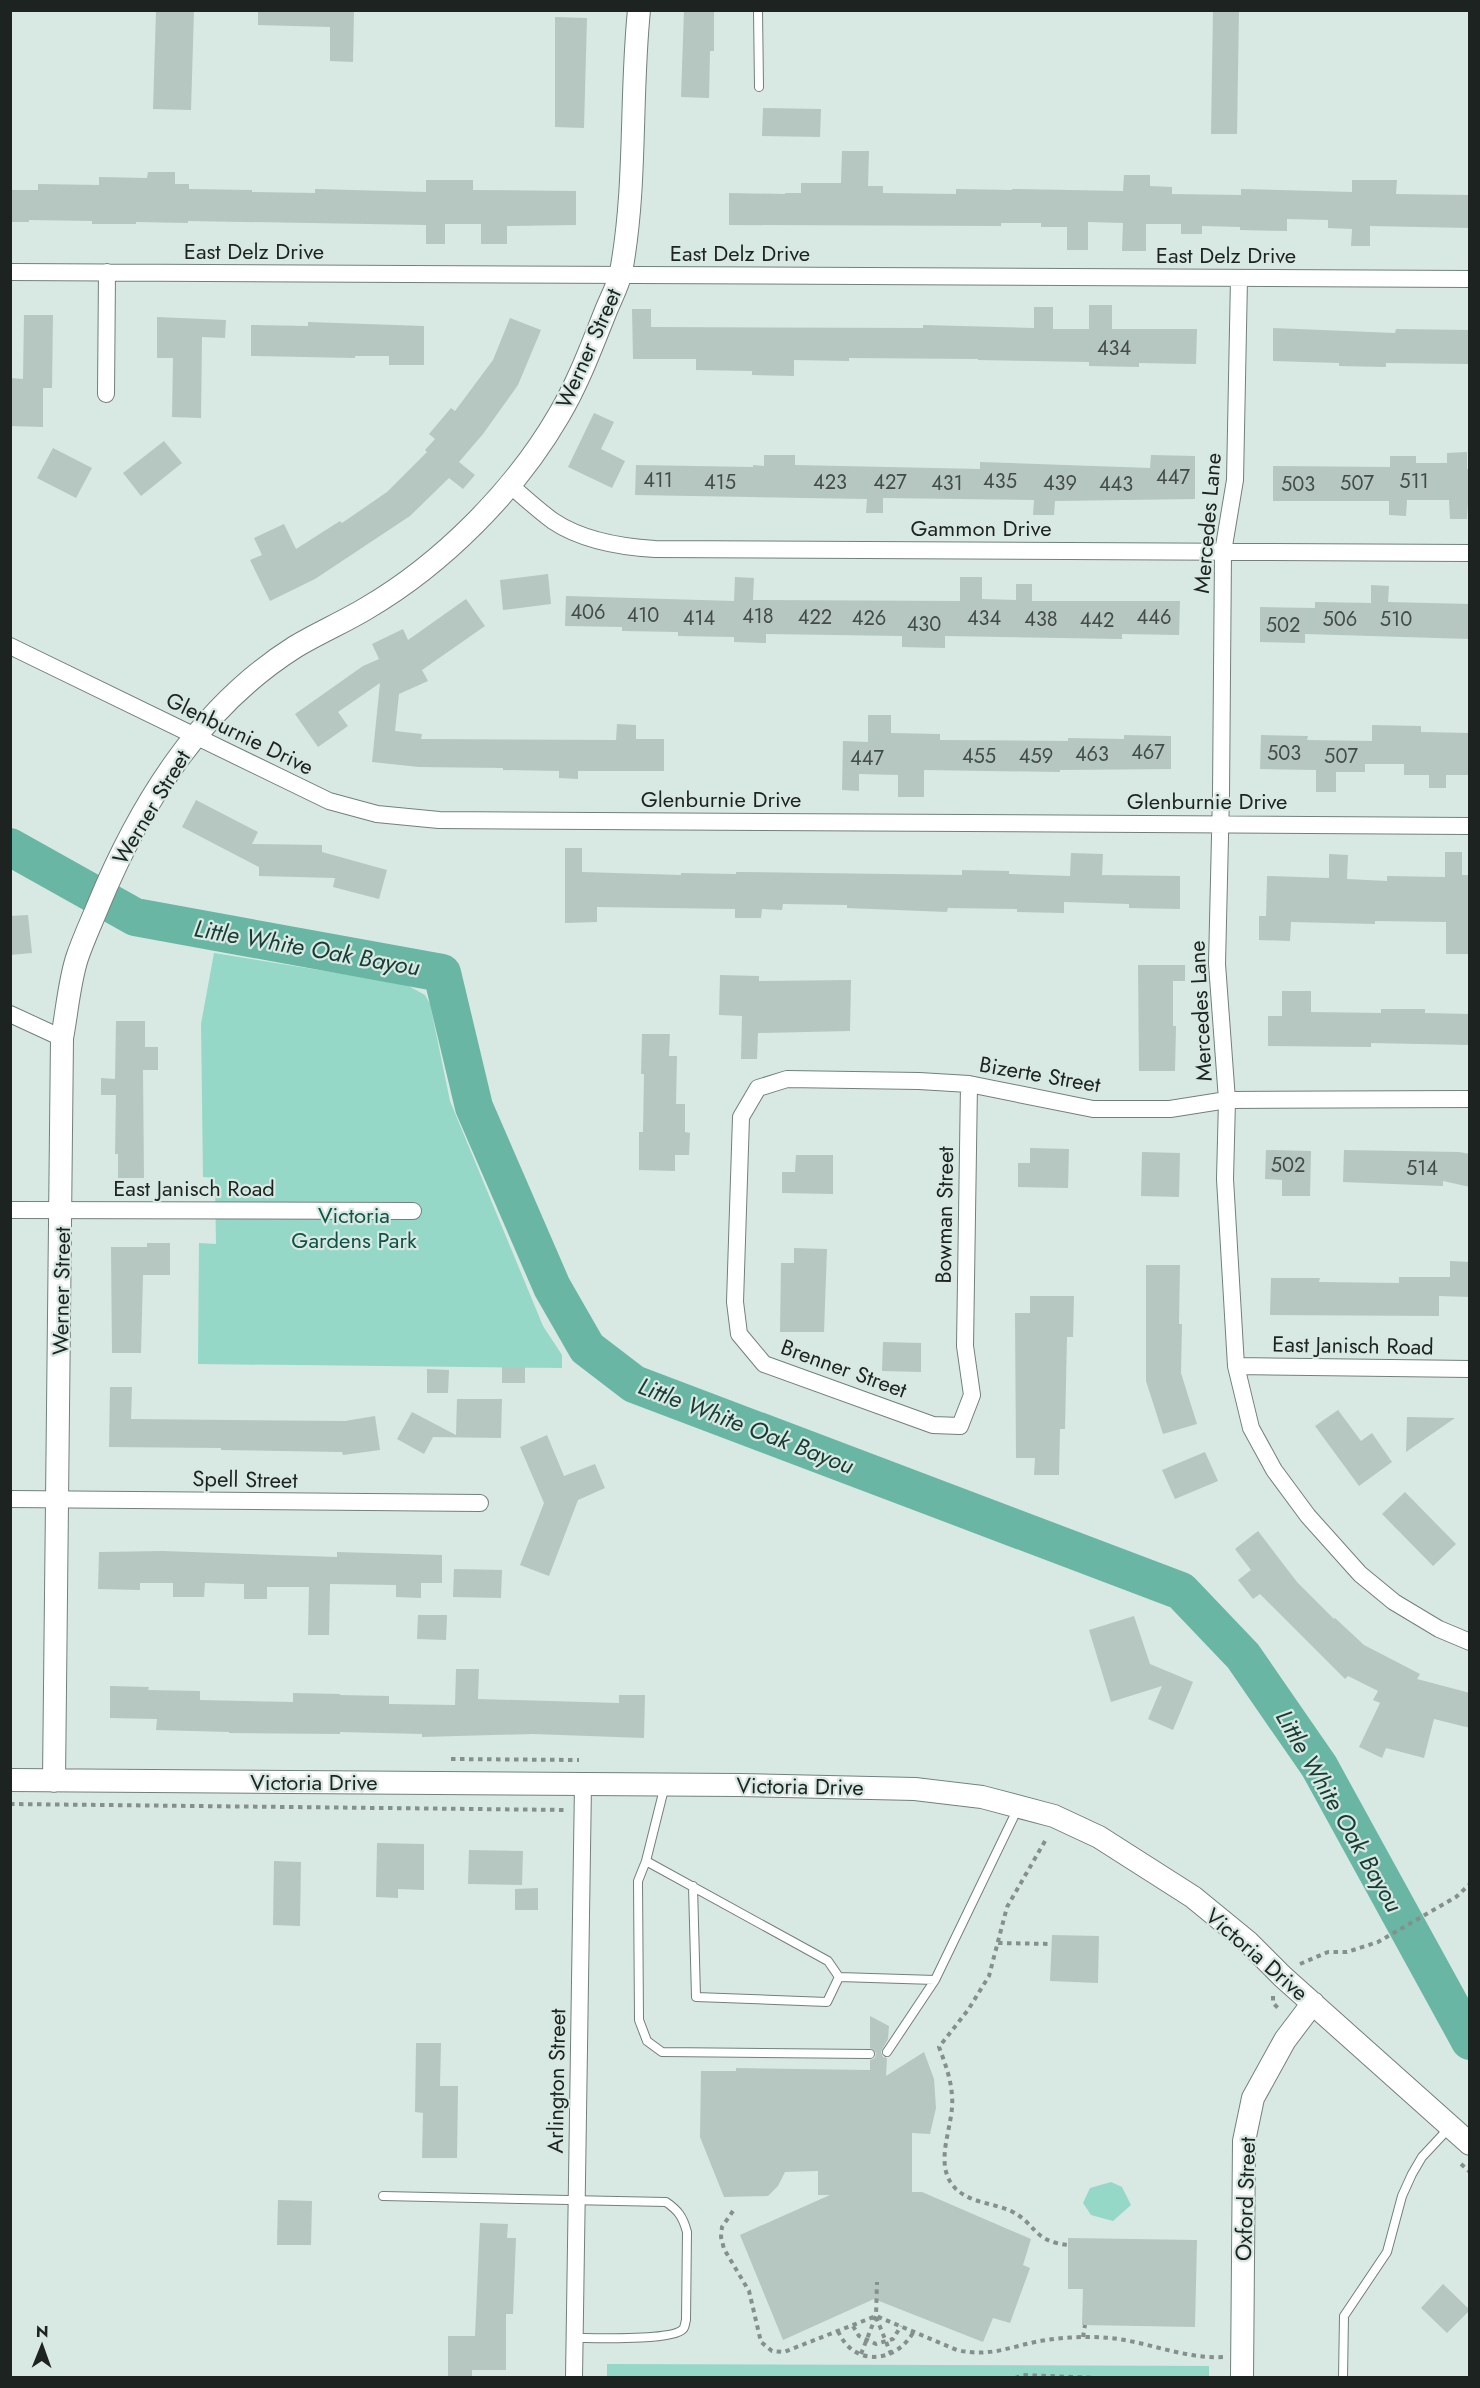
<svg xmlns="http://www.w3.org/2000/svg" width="1480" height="2388" font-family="Jost,sans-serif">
	<rect width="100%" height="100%" fill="#d8e8e3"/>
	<path fill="#95d8c7" d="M 214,953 L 405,984 L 425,995 L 430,1004 L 450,1101 L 543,1326 L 562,1355 L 562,1368 L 198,1364 L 199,1243 L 216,1244 L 215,1178 L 203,1177 L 201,1024 Z
		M 1111,2182 L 1122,2187 L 1131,2205 L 1113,2221 L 1091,2215 L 1083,2203 L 1090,2188 Z
		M 607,2364 L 1209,2366 L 1209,2377 L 607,2378 Z"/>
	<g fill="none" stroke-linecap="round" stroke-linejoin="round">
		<path stroke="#68b6a3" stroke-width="38" d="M 10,847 L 135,917 L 442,973 L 474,1107 L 552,1287 L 587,1348 L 634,1384 L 1181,1591 L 1243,1656 L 1319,1766 L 1470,2041"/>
	</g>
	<path fill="#b6c6c1" d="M 156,10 L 194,10 L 191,110 L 153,109 Z
		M 258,10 L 354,10 L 353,62 L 330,61 L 330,27 L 258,25 Z
		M 684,10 L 714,10 L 714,51 L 710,51 L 709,98 L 681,97 Z
		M 1213,10 L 1239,10 L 1237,134 L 1211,134 Z
		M 555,17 L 587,18 L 584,128 L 555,127 Z
		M 763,108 L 821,109 L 820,137 L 762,136 Z
		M 842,151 L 869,151 L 868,186 L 883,186 L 883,193 L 956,194 L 956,189 L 1012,190 L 1012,189 L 1123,191 L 1124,175 L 1150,175 L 1150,186 L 1172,187 L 1172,194 L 1241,195 L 1241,189 L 1352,192 L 1352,180 L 1397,180 L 1396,194 L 1470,195 L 1470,228 L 1370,226 L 1370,246 L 1351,246 L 1352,229 L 1328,228 L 1328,220 L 1287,219 L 1287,231 L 1240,230 L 1240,227 L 1202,226 L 1202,234 L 1181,234 L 1181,224 L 1146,224 L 1146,251 L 1122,251 L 1123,223 L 1088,222 L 1088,250 L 1067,250 L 1067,227 L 1041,227 L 1041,223 L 1001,223 L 1001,226 L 729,225 L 729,193 L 785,194 L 785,193 L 801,193 L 801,183 L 841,183 Z
		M 148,172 L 175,172 L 175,184 L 189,184 L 189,189 L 252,190 L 252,192 L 315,193 L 315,189 L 426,192 L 426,180 L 473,180 L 473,190 L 576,191 L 576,225 L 507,226 L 507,244 L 481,244 L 481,224 L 445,224 L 445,244 L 426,244 L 426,225 L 188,221 L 188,223 L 136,222 L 136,224 L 92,224 L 92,221 L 29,220 L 29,222 L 10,222 L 10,190 L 38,190 L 38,184 L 99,185 L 99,177 L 147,178 Z
		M 1089,305 L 1112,305 L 1112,329 L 1197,329 L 1196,364 L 1139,363 L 1139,367 L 1089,366 L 1089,362 L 978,360 L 978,359 L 849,358 L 849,361 L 794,360 L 794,376 L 752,375 L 752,371 L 696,370 L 696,359 L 633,359 L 632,309 L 651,309 L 651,327 L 923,328 L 923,325 L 1034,328 L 1034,307 L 1053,307 L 1053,329 L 1089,329 Z
		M 24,315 L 53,315 L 52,388 L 43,388 L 43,427 L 10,426 L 10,378 L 23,379 Z
		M 157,317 L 226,320 L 225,338 L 202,337 L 201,418 L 172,417 L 173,358 L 157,358 Z
		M 510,318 L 541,330 L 518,385 L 483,434 L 459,462 L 475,475 L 463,489 L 449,478 L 410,516 L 315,579 L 270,601 L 250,560 L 262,555 L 254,538 L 284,524 L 296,549 L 340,521 L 342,523 L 387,492 L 427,452 L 425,450 L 435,439 L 429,434 L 451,408 L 455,411 L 493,360 Z
		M 308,322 L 424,326 L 424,365 L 389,365 L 389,356 L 355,356 L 355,358 L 251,356 L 251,325 L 308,326 Z
		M 1273,328 L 1395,333 L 1396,329 L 1470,330 L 1470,364 L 1386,363 L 1386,367 L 1339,366 L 1339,363 L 1273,361 Z
		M 594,413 L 614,422 L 601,449 L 625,461 L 612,488 L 568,467 Z
		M 164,441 L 182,463 L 141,496 L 123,473 Z
		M 53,448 L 92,468 L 76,498 L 37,478 Z
		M 1467,452 L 1467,469 L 1470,469 L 1467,519 L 1450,519 L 1449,500 L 1407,500 L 1406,516 L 1389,515 L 1389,501 L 1273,501 L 1273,466 L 1390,467 L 1390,456 L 1416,456 L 1416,463 L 1447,463 L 1447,453 Z
		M 764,455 L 795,455 L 795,465 L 980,469 L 980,462 L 1150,468 L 1151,455 L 1195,456 L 1195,499 L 1055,501 L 1054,515 L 1033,515 L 1034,500 L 883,498 L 883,513 L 866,513 L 867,499 L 635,495 L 636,465 L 753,467 L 753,465 L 764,466 Z
		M 548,574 L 551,604 L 503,610 L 500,580 Z
		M 735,577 L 754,578 L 753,600 L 960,601 L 960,577 L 982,577 L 982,599 L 1016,600 L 1016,584 L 1032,584 L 1032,601 L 1180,601 L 1179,635 L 1122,634 L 1122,639 L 945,636 L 945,648 L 902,647 L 902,636 L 766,634 L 766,643 L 734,642 L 734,637 L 678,636 L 678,632 L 622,631 L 622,627 L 565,626 L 566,596 L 734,601 Z
		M 1371,585 L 1389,586 L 1388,602 L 1470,604 L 1470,639 L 1305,634 L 1305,643 L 1260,642 L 1260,607 L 1315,608 L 1315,602 L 1371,603 Z
		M 466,599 L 485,626 L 422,670 L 428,681 L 399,694 L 395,731 L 422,734 L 421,739 L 616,740 L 617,724 L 636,725 L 636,739 L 664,739 L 664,771 L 578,771 L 578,779 L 559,778 L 559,771 L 503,770 L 503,768 L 419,767 L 372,762 L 380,683 L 338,712 L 348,726 L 318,747 L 295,714 L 363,666 L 379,659 L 372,644 L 403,629 L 408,640 Z
		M 868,715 L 891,715 L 891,733 L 940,734 L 940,740 L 1068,741 L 1068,738 L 1124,739 L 1124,735 L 1171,736 L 1171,769 L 1060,770 L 1060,772 L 924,770 L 924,797 L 898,797 L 898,775 L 859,774 L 859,791 L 842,790 L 843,741 L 868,742 Z
		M 1372,725 L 1421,726 L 1421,732 L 1470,733 L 1470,775 L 1446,775 L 1446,788 L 1429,788 L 1429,775 L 1404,775 L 1404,764 L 1365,764 L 1365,772 L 1336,772 L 1336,792 L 1316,792 L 1316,770 L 1260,769 L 1261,735 L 1308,736 L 1307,740 L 1372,741 Z
		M 196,800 L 258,832 L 252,844 L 322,845 L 322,852 L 387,870 L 379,899 L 333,887 L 335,878 L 259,876 L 259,867 L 182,827 Z
		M 565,848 L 582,848 L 582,872 L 681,875 L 681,873 L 736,874 L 736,872 L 962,875 L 962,870 L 1009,871 L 1009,874 L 1070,876 L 1071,853 L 1103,854 L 1102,875 L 1180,876 L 1180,909 L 1129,908 L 1129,904 L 1064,902 L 1064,913 L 1017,912 L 1017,909 L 948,908 L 947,912 L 847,908 L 847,905 L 783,904 L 782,910 L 762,909 L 761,918 L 735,918 L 735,909 L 597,907 L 597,922 L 565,923 Z
		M 1445,852 L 1462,852 L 1462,875 L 1470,875 L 1470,954 L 1446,954 L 1446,922 L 1375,921 L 1375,924 L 1291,922 L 1290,941 L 1259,940 L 1259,916 L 1266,916 L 1267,876 L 1329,878 L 1329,854 L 1348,855 L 1347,879 L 1387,881 L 1387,876 L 1445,877 Z
		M 28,915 L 32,953 L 10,955 L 10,916 Z
		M 1138,965 L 1185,965 L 1185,981 L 1173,981 L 1173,1026 L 1176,1026 L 1175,1071 L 1139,1071 Z
		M 720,975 L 759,976 L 759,981 L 851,980 L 850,1031 L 758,1033 L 757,1059 L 741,1059 L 742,1016 L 719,1015 Z
		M 1282,991 L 1311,991 L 1311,1012 L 1381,1013 L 1381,1009 L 1425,1009 L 1425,1013 L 1470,1014 L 1470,1045 L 1371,1043 L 1371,1047 L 1268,1046 L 1268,1016 L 1282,1016 Z
		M 116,1021 L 145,1021 L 145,1047 L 158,1047 L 158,1070 L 143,1070 L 144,1178 L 118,1178 L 118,1154 L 115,1154 L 116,1095 L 101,1095 L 101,1078 L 115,1079 Z
		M 642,1034 L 670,1034 L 669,1056 L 677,1056 L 676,1104 L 685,1104 L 685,1132 L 690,1133 L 689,1155 L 675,1155 L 675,1171 L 639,1170 L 639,1132 L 643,1132 L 644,1074 L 641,1074 Z
		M 1030,1148 L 1069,1149 L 1068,1188 L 1018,1187 L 1018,1163 L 1030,1163 Z
		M 1266,1150 L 1311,1151 L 1310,1196 L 1282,1196 L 1282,1180 L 1265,1179 Z
		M 1344,1150 L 1459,1152 L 1470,1154 L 1470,1187 L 1443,1181 L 1443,1186 L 1343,1182 Z
		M 1142,1152 L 1180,1153 L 1179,1197 L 1141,1196 Z
		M 796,1155 L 833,1155 L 833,1194 L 782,1193 L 782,1172 L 795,1172 Z
		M 147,1243 L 170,1243 L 170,1275 L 143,1275 L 141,1353 L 112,1353 L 111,1247 L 147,1247 Z
		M 794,1248 L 827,1249 L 824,1332 L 780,1332 L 781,1263 L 794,1263 Z
		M 1450,1261 L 1470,1262 L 1470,1297 L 1439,1296 L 1439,1316 L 1270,1315 L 1271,1278 L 1320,1278 L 1319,1282 L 1399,1283 L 1399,1277 L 1450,1277 Z
		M 1146,1265 L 1180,1265 L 1179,1324 L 1182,1324 L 1181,1373 L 1197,1424 L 1163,1434 L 1146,1381 Z
		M 1030,1296 L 1074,1296 L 1073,1337 L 1067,1337 L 1065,1429 L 1060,1429 L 1059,1475 L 1034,1475 L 1035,1458 L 1016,1458 L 1015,1313 L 1030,1313 Z
		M 883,1342 L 921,1343 L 921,1372 L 882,1371 Z
		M 502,1367 L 525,1367 L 525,1383 L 502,1383 Z
		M 427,1369 L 449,1370 L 448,1393 L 427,1393 Z
		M 110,1387 L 132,1387 L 131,1419 L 345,1421 L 375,1416 L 380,1450 L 343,1455 L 342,1452 L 221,1450 L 221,1448 L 109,1447 Z
		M 457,1399 L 502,1399 L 501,1438 L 433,1437 L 424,1454 L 397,1439 L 412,1412 L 456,1435 Z
		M 1338,1410 L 1361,1441 L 1372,1433 L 1392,1462 L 1359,1486 L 1315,1426 Z
		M 1407,1417 L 1455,1418 L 1406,1452 Z
		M 547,1435 L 564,1476 L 595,1464 L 605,1488 L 578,1500 L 549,1576 L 520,1565 L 544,1503 L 520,1447 Z
		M 1205,1452 L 1218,1481 L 1175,1499 L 1162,1470 Z
		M 1405,1492 L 1456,1544 L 1433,1566 L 1382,1514 Z
		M 1258,1531 L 1297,1582 L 1334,1619 L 1335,1618 L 1364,1645 L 1420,1674 L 1417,1679 L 1470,1693 L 1470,1728 L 1434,1719 L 1424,1758 L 1386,1748 L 1382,1758 L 1359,1747 L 1380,1703 L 1373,1700 L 1378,1691 L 1348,1676 L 1345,1679 L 1260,1594 L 1253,1599 L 1238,1580 L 1251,1570 L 1235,1549 Z
		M 163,1551 L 337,1557 L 337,1552 L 442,1555 L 442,1583 L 421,1583 L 421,1598 L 396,1597 L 396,1585 L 330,1584 L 329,1635 L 308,1635 L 309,1587 L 267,1587 L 267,1599 L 244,1599 L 244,1584 L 205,1583 L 204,1597 L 173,1597 L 173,1583 L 140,1583 L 140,1590 L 98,1589 L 99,1552 Z
		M 454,1569 L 502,1570 L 501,1598 L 453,1597 Z
		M 418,1615 L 447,1615 L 446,1640 L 417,1639 Z
		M 1134,1616 L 1150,1664 L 1193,1682 L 1173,1730 L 1148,1719 L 1162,1686 L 1111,1702 L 1089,1630 Z
		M 456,1669 L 479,1669 L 478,1699 L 619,1703 L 619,1695 L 645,1695 L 644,1738 L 533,1734 L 422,1737 L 422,1734 L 340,1732 L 340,1734 L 229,1733 L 229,1732 L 156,1730 L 157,1719 L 110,1718 L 110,1686 L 149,1687 L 148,1690 L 200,1691 L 200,1700 L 293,1702 L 293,1693 L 340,1694 L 340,1695 L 389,1696 L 389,1704 L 455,1705 Z
		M 377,1843 L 424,1844 L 424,1890 L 398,1889 L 398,1898 L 376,1897 Z
		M 469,1850 L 523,1851 L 522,1885 L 468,1884 Z
		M 274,1861 L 301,1862 L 300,1926 L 273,1925 Z
		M 538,1888 L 538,1910 L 515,1910 L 515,1889 Z
		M 1052,1935 L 1099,1936 L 1098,1983 L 1050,1981 Z
		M 870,2016 L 889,2026 L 888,2039 L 881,2052 L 883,2057 L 887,2058 L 886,2076 L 924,2052 L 934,2079 L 936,2108 L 930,2134 L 912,2133 L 912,2192 L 922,2192 L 1031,2239 L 1023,2265 L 1030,2268 L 1010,2323 L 993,2318 L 983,2342 L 874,2299 L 783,2340 L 740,2235 L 830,2195 L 818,2195 L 818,2171 L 785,2172 L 778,2186 L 768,2196 L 724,2197 L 700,2137 L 701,2071 L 736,2071 L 736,2068 L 870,2070 L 870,2060 L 875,2058 L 876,2053 L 870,2048 Z
		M 416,2043 L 441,2043 L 440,2086 L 458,2086 L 457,2158 L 422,2158 L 423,2113 L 415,2112 Z
		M 278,2200 L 312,2201 L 311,2245 L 277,2245 Z
		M 480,2223 L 508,2224 L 507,2238 L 516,2238 L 513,2314 L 506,2314 L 506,2370 L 472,2370 L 472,2378 L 448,2378 L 448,2336 L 475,2336 Z
		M 1068,2238 L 1197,2240 L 1195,2327 L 1082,2325 L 1083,2289 L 1068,2289 Z
		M 1443,2284 L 1470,2310 L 1447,2333 L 1421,2308 Z"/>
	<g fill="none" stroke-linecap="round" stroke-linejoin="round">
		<g stroke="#72807c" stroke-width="10">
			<path id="lane" d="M 758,10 L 759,87
				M 665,1785 L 646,1861 L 638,1881 L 639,2020 L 647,2041 L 662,2052 L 870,2054
				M 646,1861 L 828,1961 L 839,1977
				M 693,1886 L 696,1997 L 827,2002 L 839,1977
				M 839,1977 L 935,1980 L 887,2052
				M 935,1980 L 1018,1808
				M 383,2196 L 666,2202 C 678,2210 683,2217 687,2232 L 686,2320 C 685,2323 685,2327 683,2329 C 673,2341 593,2338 575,2338
				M 1343,2378 L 1344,2316 L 1387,2252 L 1402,2196 L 1412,2174 L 1422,2157 L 1450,2127"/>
		</g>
		<g stroke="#72807c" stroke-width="18">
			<path id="street" d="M 10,272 L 1470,279
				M 1239,278 L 1235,480 L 1223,552 L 1221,794 L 1217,964 L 1227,1100 L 1225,1179 L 1236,1366 L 1251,1428 L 1274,1470 L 1308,1516 L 1360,1574 L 1394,1602 L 1439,1629 L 1470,1642
				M 106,394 L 107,272
				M 510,485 C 524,497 538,510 553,521 C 583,541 621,547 655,549 L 1470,553
				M 10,646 L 329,801 L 377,814 L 439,820 L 1470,826
				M 10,1014 L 62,1038
				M 969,1084 L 965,1346 L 972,1395 L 960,1426 L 933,1425 L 764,1364 L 739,1334 L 735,1302 L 741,1117 L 758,1088 L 787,1079 L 919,1081 L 969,1084 L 1093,1109 L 1170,1109 L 1227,1100 L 1470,1099
				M 10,1210 L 413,1211
				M 1236,1366 L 1470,1369
				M 10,1499 L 480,1503
				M 574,2378 L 583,1784"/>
		</g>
		<g stroke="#72807c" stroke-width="24">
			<path id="secondary" d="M 10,1780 L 738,1785 L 915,1789 L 982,1797 L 1054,1816 L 1099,1837 L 1193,1897 L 1248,1942 L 1283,1977 L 1470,2144
				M 54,1781 L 62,1038 C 67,1012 69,983 77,958 C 83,940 91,923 98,906 C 140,804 200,707 295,647 C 318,633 344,622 367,608 C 442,564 515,491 559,415 C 578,383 591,348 605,313 C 610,300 618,286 621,272 C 637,185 630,98 639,10
				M 1242,2378 L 1244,2141 L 1253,2098 L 1285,2040 L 1313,2003"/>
		</g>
		<path stroke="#85908d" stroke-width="4" stroke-dasharray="4.5 4.5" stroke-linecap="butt" d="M 451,1759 L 579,1760
			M 10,1804 L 567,1810
			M 1045,1841 L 1007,1907 L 989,1976 L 968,2010 L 939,2047 C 945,2063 951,2079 952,2096 C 955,2126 931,2164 956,2189 C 971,2203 993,2203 1011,2211 C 1037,2224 1032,2241 1068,2245
			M 998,1943 L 1052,1944
			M 1300,1964 L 1328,1952 L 1347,1952 L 1378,1942 L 1456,1897 L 1470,1884
			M 1273,1996 L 1273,2003 L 1278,2008
			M 1461,2164 L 1470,2172
			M 733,2211 L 722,2227 L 721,2237 L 724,2249 L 749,2291 L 761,2342 L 772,2351 L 784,2352 L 876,2316 L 957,2350 C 992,2358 1013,2345 1046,2340 C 1067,2337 1090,2336 1110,2338 C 1149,2342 1184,2359 1223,2357
			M 876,2317 L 891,2354
			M 853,2326 L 859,2336 L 876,2344 L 893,2339 L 901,2326
			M 838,2331 C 854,2368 897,2363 914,2331
			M 1083,2337 L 1085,2325
			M 861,2354 L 876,2316 L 877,2282
			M 1015,2378 L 1023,2375 L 1098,2378"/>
		<use href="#lane" stroke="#fff" stroke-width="8"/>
		<use href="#street" stroke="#fff" stroke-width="16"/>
		<use href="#secondary" stroke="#fff" stroke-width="22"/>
	</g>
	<g text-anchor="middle" stroke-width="4.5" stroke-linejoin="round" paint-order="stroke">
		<g font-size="20" fill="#434c49">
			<text x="1114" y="355">434</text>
			<text x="1173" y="484">447</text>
			<text x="658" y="487">411</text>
			<text x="1000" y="488">435</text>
			<text x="1414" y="488">511</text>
			<text x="720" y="489">415</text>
			<text x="830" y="489">423</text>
			<text x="890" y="489">427</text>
			<text x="947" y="490">431</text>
			<text x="1060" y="490">439</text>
			<text x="1357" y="490">507</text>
			<text x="1116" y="491">443</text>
			<text x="1298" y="491">503</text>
			<text x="588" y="619">406</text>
			<text x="643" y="622">410</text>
			<text x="758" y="623">418</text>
			<text x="815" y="624">422</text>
			<text x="1154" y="624">446</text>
			<text x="699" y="625">414</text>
			<text x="869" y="625">426</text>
			<text x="984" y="625">434</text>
			<text x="1041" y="626">438</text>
			<text x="1340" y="626">506</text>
			<text x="1396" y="626">510</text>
			<text x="1097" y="627">442</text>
			<text x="924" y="631">430</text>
			<text x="1283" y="632">502</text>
			<text x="1148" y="759">467</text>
			<text x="1284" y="760">503</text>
			<text x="1092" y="761">463</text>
			<text x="979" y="763">455</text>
			<text x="1036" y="763">459</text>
			<text x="1341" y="763">507</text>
			<text x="867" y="765">447</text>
			<text x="1288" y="1172">502</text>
			<text x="1422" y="1175">514</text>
		</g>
		<g font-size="22" fill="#1d2321" stroke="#d8e8e3">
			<text x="254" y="259">East Delz Drive</text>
			<text x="740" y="261">East Delz Drive</text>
			<text x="1226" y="263">East Delz Drive</text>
			<text transform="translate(588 348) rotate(-66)" y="8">Werner Street</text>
			<text transform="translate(1207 523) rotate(-85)" y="8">Mercedes Lane</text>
			<text x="981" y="536">Gammon Drive</text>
			<text transform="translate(240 733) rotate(26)" y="8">Glenburnie Drive</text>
			<text x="721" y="807">Glenburnie Drive</text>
			<text x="1207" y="809">Glenburnie Drive</text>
			<text transform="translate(151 807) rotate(-59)" y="8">Werner Street</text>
			<text transform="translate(1200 1011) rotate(-93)" y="8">Mercedes Lane</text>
			<text transform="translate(1040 1074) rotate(10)" y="8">Bizerte Street</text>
			<text x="194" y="1196">East Janisch Road</text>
			<text transform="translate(944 1215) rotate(-89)" y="8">Bowman Street</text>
			<text transform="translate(61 1291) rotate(-89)" y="8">Werner Street</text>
			<text transform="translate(1353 1345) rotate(1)" y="8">East Janisch Road</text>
			<text transform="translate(844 1368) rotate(20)" y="8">Brenner Street</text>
			<text transform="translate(245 1479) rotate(1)" y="8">Spell Street</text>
			<text x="314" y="1790">Victoria Drive</text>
			<text transform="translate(800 1786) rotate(1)" y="8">Victoria Drive</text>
			<text transform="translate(1257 1954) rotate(41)" y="8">Victoria Drive</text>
			<text transform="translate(556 2081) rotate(-89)" y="8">Arlington Street</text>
			<text transform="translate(1245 2199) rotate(-88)" y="8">Oxford Street</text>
		</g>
		<g font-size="22" fill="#0f5246" stroke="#d8e8e3">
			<text x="354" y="1223">Victoria<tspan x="354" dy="25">Gardens Park</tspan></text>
		</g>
		<g font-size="24" font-style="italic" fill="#173c34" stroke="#d8e8e3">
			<text transform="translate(307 948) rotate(10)" y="8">Little White Oak Bayou</text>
			<text transform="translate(746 1426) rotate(21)" y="8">Little White Oak Bayou</text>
			<text transform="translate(1339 1811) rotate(60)" y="8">Little White Oak Bayou</text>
		</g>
	</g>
	<rect width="1480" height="2388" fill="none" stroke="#1d2321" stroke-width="24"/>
	<g transform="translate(42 2346) rotate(1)" stroke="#d8e8e3" stroke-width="4.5" paint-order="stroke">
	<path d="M0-4.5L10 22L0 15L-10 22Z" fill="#1d2321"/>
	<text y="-9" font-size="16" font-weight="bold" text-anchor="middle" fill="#1d2321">N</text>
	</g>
</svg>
